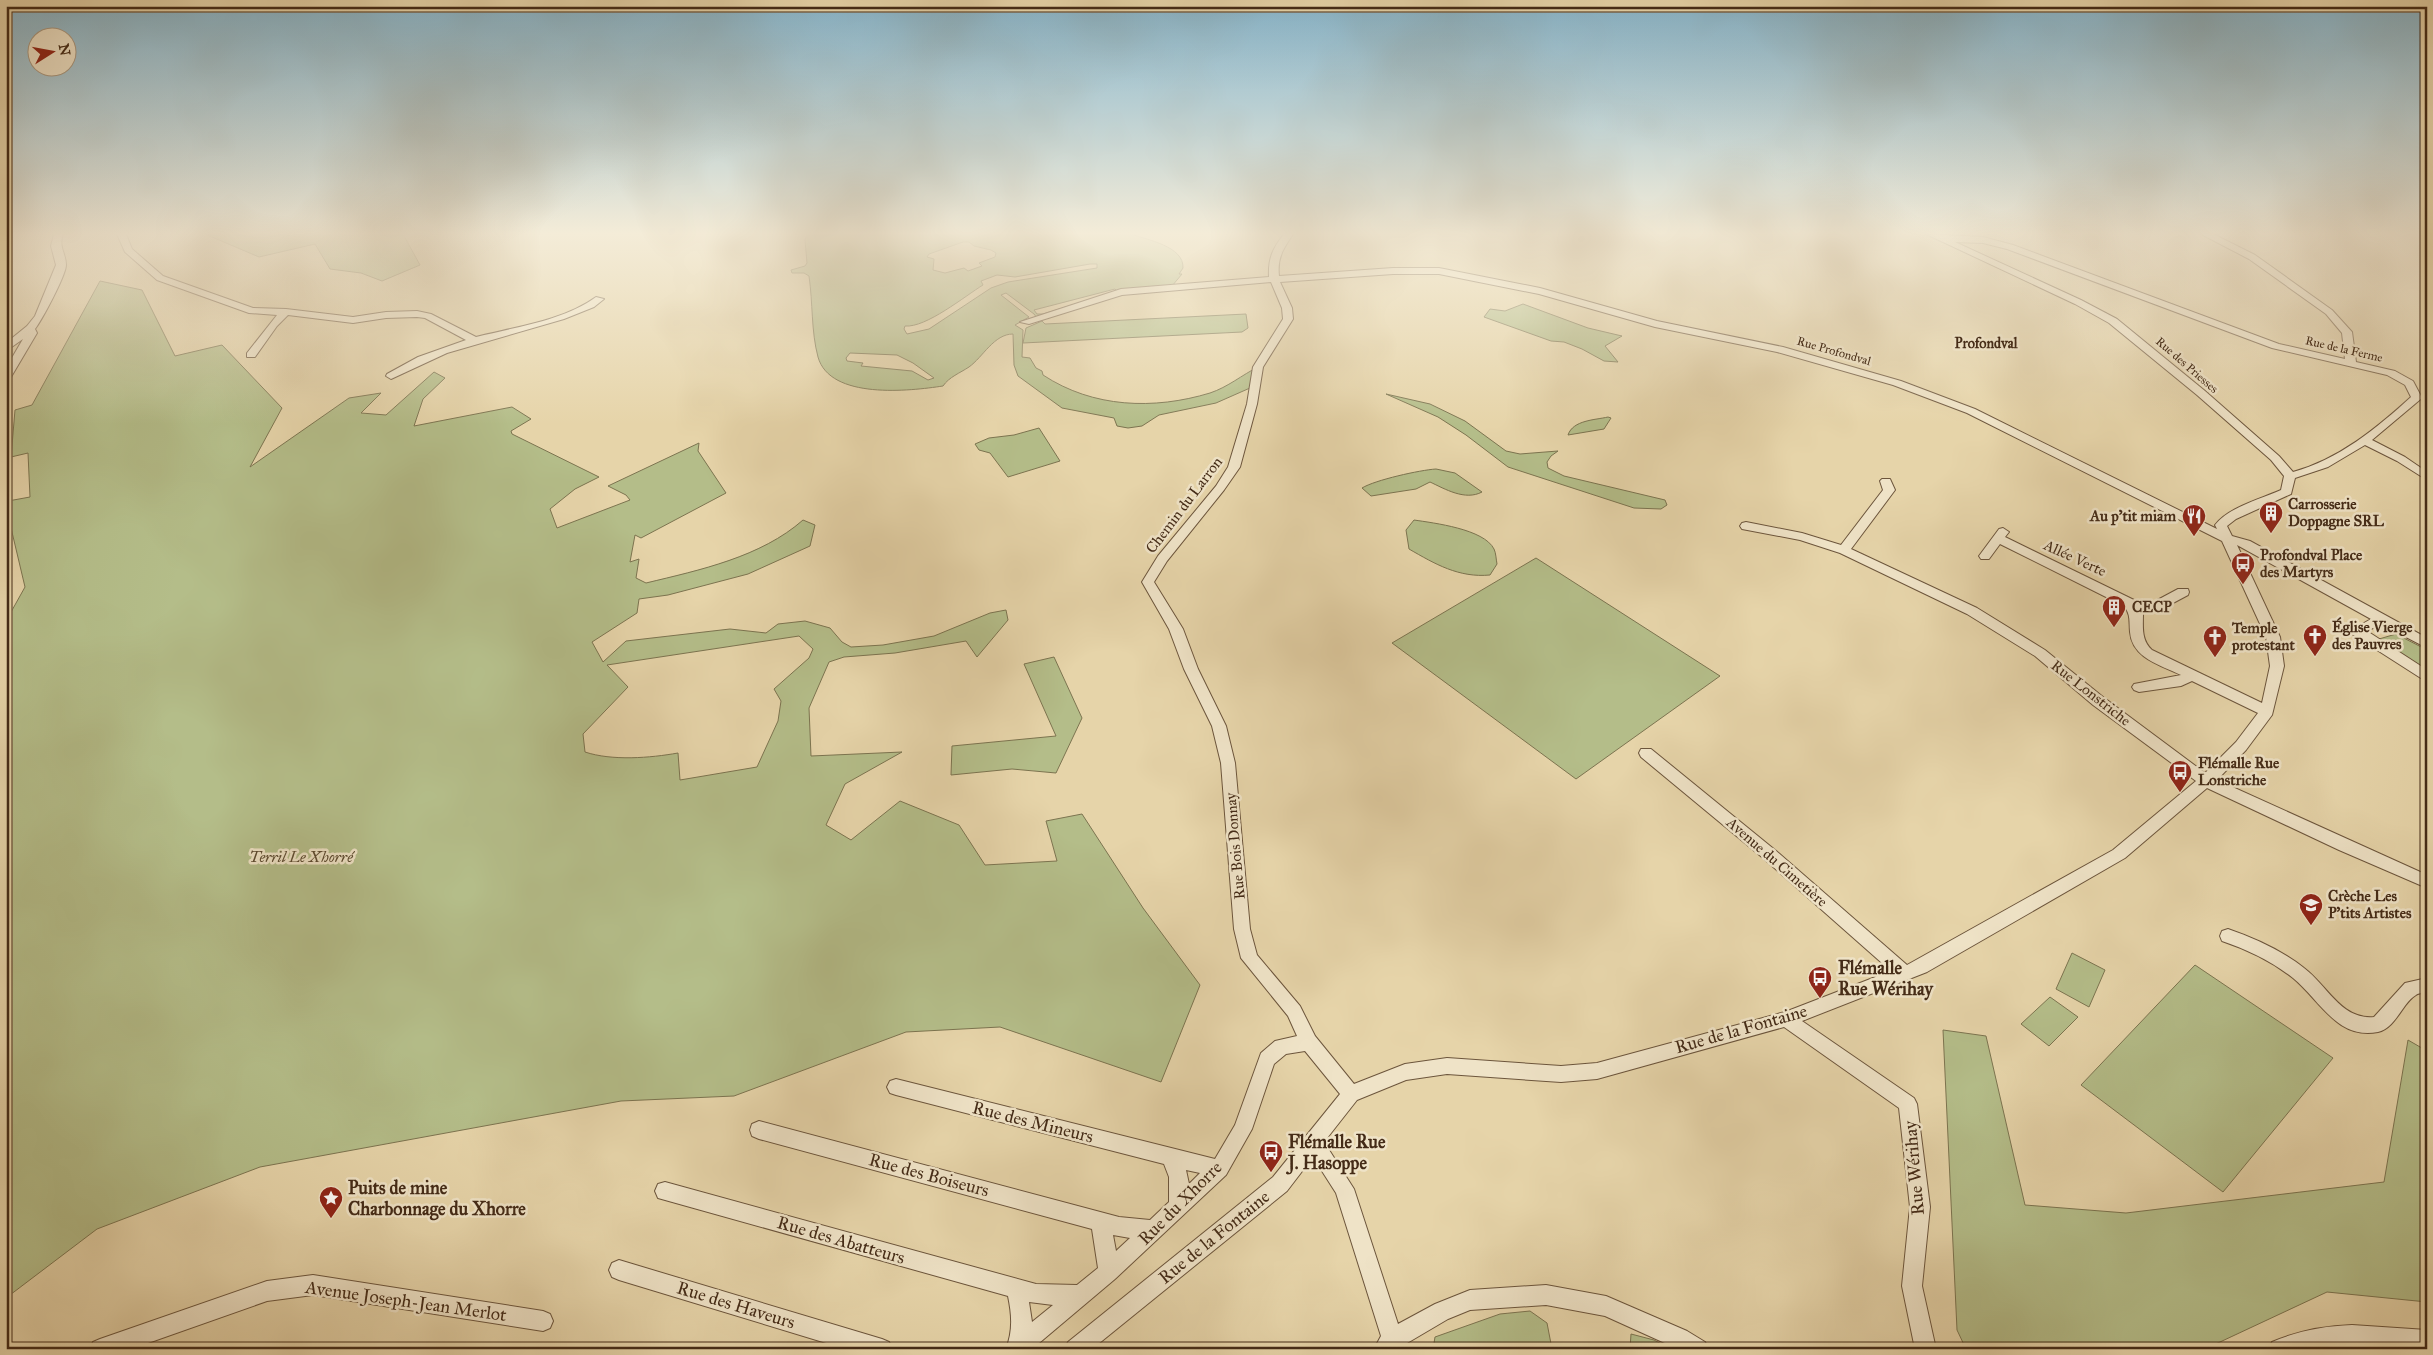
<svg xmlns="http://www.w3.org/2000/svg" width="2433" height="1355" font-family="'IM FELL Great Primer',serif">
	<rect width="100%" height="100%" fill="#e6d4a9"/>
	<filter id="stains"><feTurbulence type="fractalNoise" baseFrequency=".004" numOctaves="4"/><feColorMatrix values="0 0 0 0 .2 0 0 0 0 .09 0 0 0 0 .02 0 0 0 .5 -.17"/></filter>
	<radialGradient id="worn" r=".72"><stop offset=".6" stop-color="#630" stop-opacity="0"/><stop offset="1" stop-color="#630" stop-opacity=".3"/></radialGradient>
	<path fill="#b4bd89" stroke="#7c7450" fill-rule="evenodd" d="M 205,234 L 403,234 L 420,265 L 382,281 L 361,273 L 330,269 L 315,244 L 259,257 Z
		M 807,234 L 1131,234 C 1147,240 1184,246 1183,268 L 1179,274 L 1182,274 L 1172,286 L 1121,292 L 1037,318 L 1034,314 L 1006,293 L 1001,295 L 1029,317 L 1015,325 L 1023,330 L 1022,357 L 1030,358 L 1036,368 L 1042,371 L 1043,375 C 1093,408 1154,410 1210,393 C 1228,387 1242,375 1258,367 L 1250,388 L 1216,403 L 1159,415 L 1142,426 L 1128,428 L 1117,426 L 1114,418 L 1062,408 L 1018,376 L 1014,365 L 1013,334 C 994,334 983,357 969,367 C 960,373 949,377 943,386 C 910,391 830,400 818,357 C 811,331 813,303 809,276 L 804,273 L 792,273 L 791,270 L 805,266 L 807,263 L 805,240 ZM 963,242 L 969,242 L 974,246 L 991,250 L 996,253 L 995,257 L 979,263 L 982,266 L 968,271 L 964,268 L 945,273 L 933,270 L 934,259 L 927,257 L 929,254 ZM 1090,264 L 1097,264 L 1097,268 L 1008,282 L 991,288 L 929,329 L 907,334 L 904,329 L 905,326 C 926,328 965,296 983,285 L 981,281 L 997,275 L 1015,277 ZM 1115,289 L 1117,291 L 1043,314 L 1037,314 L 1034,310 ZM 850,353 L 897,355 L 913,363 L 934,378 L 928,380 L 912,371 L 861,366 L 863,363 L 847,361 L 846,358 Z
		M 100,281 L 142,290 L 175,356 L 222,345 L 282,408 L 250,467 L 349,398 L 381,393 L 361,413 L 386,415 L 434,372 L 445,378 L 423,399 L 414,426 L 512,407 L 531,419 L 511,431 L 512,434 L 599,477 L 575,489 L 550,509 L 557,528 L 630,500 L 626,495 L 608,486 L 699,443 L 698,451 L 726,493 L 641,538 L 635,535 L 630,562 L 639,559 L 636,578 L 646,583 C 700,570 761,557 803,520 L 815,525 L 810,546 L 748,574 L 668,595 L 639,599 L 637,613 L 592,642 L 603,662 L 626,641 L 730,629 L 766,633 L 778,624 L 805,621 L 830,628 L 842,642 L 851,647 L 883,645 L 934,636 L 990,613 L 1006,610 L 1008,620 L 977,657 L 966,641 L 895,653 L 844,657 L 829,662 L 809,708 L 811,756 L 902,752 L 845,784 L 826,825 L 851,840 L 900,801 L 959,825 L 985,865 L 1057,861 L 1046,821 L 1082,814 L 1143,908 L 1200,985 L 1161,1082 L 1000,1027 L 906,1032 L 734,1096 L 621,1101 L 260,1167 L 97,1229 L 6,1298 L 6,621 L 25,587 L 7,511 L 8,501 L 30,497 L 28,453 L 11,457 L 15,410 L 32,405 ZM 799,636 L 813,649 L 809,658 L 774,689 L 781,701 L 778,721 L 757,767 L 680,780 L 678,753 C 650,758 612,761 585,752 L 583,734 L 628,687 L 607,665 Z
		M 1523,304 L 1588,328 L 1622,336 L 1605,346 L 1618,362 L 1604,361 L 1582,349 L 1564,342 L 1551,341 L 1484,317 L 1490,309 L 1505,311 Z
		M 1246,314 L 1248,328 L 1242,332 L 1023,343 L 1026,328 L 1042,321 L 1045,324 Z
		M 1386,394 L 1430,404 L 1465,421 L 1506,451 L 1520,454 L 1558,451 L 1551,456 L 1547,462 L 1548,468 L 1564,476 L 1665,500 L 1667,505 L 1661,509 L 1634,508 L 1508,467 L 1466,435 L 1438,417 Z
		M 1608,417 L 1611,418 L 1604,429 L 1568,435 C 1573,420 1595,420 1608,417 Z
		M 1039,428 L 1060,461 L 1008,477 L 990,453 L 979,450 L 975,444 L 989,438 L 1014,435 Z
		M 1436,469 L 1455,473 L 1482,492 C 1465,501 1445,489 1430,482 L 1416,489 L 1371,496 L 1362,488 C 1375,480 1420,470 1436,469 Z
		M 1414,520 C 1434,523 1484,529 1494,549 C 1496,553 1496,559 1497,564 L 1490,575 C 1459,578 1435,564 1409,549 L 1406,530 Z
		M 1536,558 L 1720,676 L 1576,779 L 1392,643 Z
		M 2396,634 L 2427,650 L 2427,670 L 2379,639 Z
		M 1054,657 L 1082,718 L 1056,773 L 1012,769 L 951,775 L 952,746 L 1056,736 L 1024,664 Z
		M 2072,953 L 2105,970 L 2089,1007 L 2056,989 Z
		M 2195,965 L 2333,1058 L 2223,1192 L 2081,1085 Z
		M 2050,997 L 2078,1017 L 2049,1046 L 2021,1024 Z
		M 1943,1030 L 1986,1036 L 2025,1205 L 2126,1213 L 2384,1182 L 2408,1040 L 2427,1051 L 2427,1302 L 2327,1292 L 2205,1349 L 1966,1349 L 1957,1330 Z
		M 1530,1311 L 1547,1323 L 1552,1349 L 1433,1349 L 1435,1337 L 1500,1314 Z
		M 1631,1334 L 1654,1340 L 1671,1349 L 1630,1349 Z"/>
	<g fill="none" stroke-linecap="round" stroke-linejoin="round">
		<g stroke="#6c553c" stroke-width="2">
			<path id="minor" d="M 54,234 L 63,234 C 58,247 66,253 66,265 C 66,275 42,320 35,329 L 37,333 L 11,377 L 6,380 L 6,368 L 23,339 L 6,351 L 6,343 L 27,326 L 35,316 L 56,265 L 51,246 Z
				M 117,234 L 126,234 L 132,249 L 163,276 L 253,308 L 286,309 L 353,317 L 386,312 L 417,311 L 431,314 L 476,337 C 515,327 563,321 596,297 L 604,299 L 594,307 L 564,319 L 447,353 L 391,379 L 386,376 L 387,374 L 418,357 L 466,340 L 425,318 L 417,317 L 386,318 L 353,323 L 288,315 L 277,326 L 255,357 L 247,357 L 247,353 L 277,315 L 249,313 L 157,280 L 125,252 Z
				M 1284,234 L 1293,234 C 1283,249 1277,258 1279,276 L 1393,268 L 1439,268 L 1540,288 L 1657,321 L 1783,347 L 1901,381 L 1975,409 L 2217,529 L 2215,525 C 2229,507 2261,499 2281,490 L 2284,476 L 2271,460 L 2197,395 L 2109,323 L 2075,304 L 1926,234 L 1983,237 L 2013,245 L 2279,344 L 2345,359 L 2342,333 L 2326,314 L 2249,259 L 2201,234 L 2213,234 L 2255,255 L 2332,310 L 2352,332 L 2356,362 L 2395,371 L 2413,381 L 2422,398 L 2372,440 L 2405,457 L 2427,472 L 2427,480 L 2397,461 L 2365,445 L 2328,467 L 2295,478 L 2291,494 L 2236,519 L 2227,526 L 2232,536 L 2250,541 L 2427,638 L 2427,648 L 2381,624 L 2367,631 L 2427,670 L 2427,682 L 2352,634 L 2350,631 L 2371,619 L 2237,545 L 2280,637 L 2284,666 L 2272,715 L 2246,750 L 2217,780 L 2427,875 L 2427,888 L 2339,850 L 2207,788 L 2125,858 L 1927,972 L 1802,1021 L 1914,1098 L 1917,1104 L 1930,1207 L 1922,1286 L 1936,1349 L 1915,1349 L 1902,1286 L 1910,1207 L 1899,1108 L 1784,1027 L 1597,1079 L 1561,1082 L 1447,1074 L 1406,1080 L 1357,1100 L 1324,1142 L 1354,1189 L 1398,1324 L 1435,1304 L 1470,1290 L 1546,1285 L 1606,1296 L 1687,1331 L 1705,1342 L 1708,1349 L 1678,1349 L 1605,1316 L 1546,1305 L 1470,1310 L 1448,1319 L 1397,1349 L 1374,1349 L 1381,1336 L 1336,1193 L 1313,1157 L 1287,1191 L 1092,1349 L 1065,1349 L 1068,1342 L 1273,1177 L 1340,1094 L 1305,1051 L 1286,1054 L 1274,1064 L 1252,1129 L 1226,1175 L 1115,1279 L 1032,1349 L 1006,1349 C 1013,1331 1012,1315 1008,1296 L 658,1198 L 655,1191 L 658,1184 L 665,1182 L 1036,1284 L 1077,1285 L 1098,1268 L 1092,1229 L 759,1139 L 752,1136 L 750,1130 L 752,1124 L 759,1121 L 1119,1217 L 1150,1220 L 1169,1202 L 1169,1177 L 1164,1164 L 896,1095 L 890,1093 L 887,1087 L 890,1081 L 896,1079 L 1215,1159 L 1235,1125 L 1261,1053 L 1275,1041 L 1297,1036 L 1288,1016 L 1241,958 L 1234,929 L 1221,763 L 1212,726 L 1184,669 L 1169,629 L 1142,582 L 1158,556 L 1216,486 L 1228,467 L 1247,404 L 1253,367 L 1283,319 L 1282,308 L 1271,282 L 1122,295 L 1029,324 L 1020,322 L 1121,289 L 1269,277 C 1268,258 1273,248 1284,234 ZM 1955,242 L 1983,243 L 2007,249 L 2272,348 L 2387,375 L 2405,385 L 2411,397 C 2377,428 2338,460 2293,472 L 2279,456 L 2205,391 L 2117,319 L 2081,300 ZM 1393,274 L 1439,274 L 1539,294 L 1655,327 L 1777,352 L 1893,385 L 1967,413 L 2222,541 L 2266,637 L 2270,666 L 2262,703 L 2152,650 C 2141,640 2143,627 2143,613 L 2158,611 L 2188,595 L 2189,592 L 2188,589 L 2178,589 L 2150,604 L 2138,605 L 2134,600 L 2005,537 L 2009,532 L 2003,528 L 1999,529 L 1979,556 L 1981,559 L 1989,559 L 2000,544 L 2124,606 C 2131,615 2129,621 2130,632 C 2132,658 2160,665 2181,675 L 2134,684 L 2132,687 L 2134,690 L 2139,692 L 2181,686 L 2192,681 L 2258,713 L 2236,742 L 2205,773 L 2103,697 L 2045,650 L 1977,608 L 1851,549 L 1895,490 L 1890,479 L 1882,479 L 1880,481 L 1883,490 L 1841,545 L 1802,533 L 1746,522 L 1742,523 L 1740,526 L 1742,529 L 1800,540 L 1840,553 L 1967,614 L 2035,656 L 2093,705 L 2196,781 L 2113,850 L 1907,965 L 1775,850 L 1651,749 L 1641,749 L 1639,753 L 1641,757 L 1763,858 L 1891,971 L 1785,1012 L 1597,1063 L 1561,1066 L 1447,1058 L 1405,1064 L 1354,1084 L 1315,1036 L 1300,1006 L 1257,955 L 1250,929 L 1235,763 L 1226,726 L 1198,669 L 1183,629 L 1154,582 L 1167,561 L 1224,490 L 1240,467 L 1257,404 L 1263,367 L 1293,319 L 1292,308 L 1280,282 ZM 1186,1170 L 1200,1173 L 1189,1184 ZM 1113,1235 L 1130,1238 L 1116,1251 ZM 1029,1302 L 1053,1305 L 1032,1322 Z
				M 2228,929 C 2254,938 2283,951 2304,968 C 2328,986 2341,1020 2374,1017 L 2405,983 L 2427,978 L 2427,992 C 2424,993 2418,993 2416,995 C 2402,1003 2396,1028 2378,1032 C 2337,1040 2320,1000 2293,978 C 2273,962 2246,949 2222,941 L 2220,936 L 2222,931 Z
				M 619,1260 L 882,1339 L 889,1342 L 892,1349 L 846,1349 L 619,1280 L 612,1277 L 609,1270 L 612,1263 Z
				M 313,1275 L 543,1311 L 550,1314 L 553,1321 L 550,1328 L 543,1331 L 313,1295 L 267,1301 L 131,1349 L 90,1349 L 93,1342 L 100,1339 L 267,1281 Z
				M 2352,1325 L 2427,1330 L 2427,1349 L 2352,1346 L 2269,1349 L 2272,1342 C 2298,1331 2323,1326 2352,1325 Z"/>
		</g>
		<use href="#minor" fill="#efe3c7" fill-rule="evenodd"/>
	</g>
	<linearGradient id="sky" x2="0" y2="1"><stop stop-color="#87b6cd"/><stop offset="0.55" stop-color="#f4ecd8"/><stop offset="1" stop-color="#f4ecd8" stop-opacity="0"/></linearGradient>
	<rect width="2433" height="424" fill="url(#sky)"/>
	<defs>
		<g id="building-pin" transform="scale(1.25)"><path d="M0 17L-7.5 6A9.5 9.5 0 1 1 7.5 6Z" fill="#8f2418" stroke="#efe3c7"/><path d="M-4-6H4V6H1V3H-1V6H-4ZM-2.5-4.3h1.7v1.8h-1.7ZM.8-4.3h1.7v1.8H.8ZM-2.5-1h1.7V.8h-1.7ZM.8-1h1.7V.8H.8Z" fill="#fff"/></g>
		<g id="restaurant-pin" transform="scale(1.25)"><path d="M0 17L-7.5 6A9.5 9.5 0 1 1 7.5 6Z" fill="#8f2418" stroke="#efe3c7"/><path d="M-5-6h1v4h1v-4h1v4h1v-4h1v5L-1.5 .5V6h-2V.5L-5-1ZM5-6V6H3V1.5H1.5Q1.5-4 5-6Z" fill="#fff"/></g>
		<g id="bus-pin" transform="scale(1.25)"><path d="M0 17L-7.5 6A9.5 9.5 0 1 1 7.5 6Z" fill="#8f2418" stroke="#efe3c7"/><path d="M-5-6H5V4H4V6H2V4H-2V6H-4V4H-5ZM-3.5-4V0h7V-4ZM-3.5 1.2v1.5H-2V1.2ZM2 1.2v1.5H3.5V1.2Z" fill="#fff"/></g>
		<g id="church-pin" transform="scale(1.25)"><path d="M0 17L-7.5 6A9.5 9.5 0 1 1 7.5 6Z" fill="#8f2418" stroke="#efe3c7"/><path d="M-1.2-6h2.4v3.5h3.3v2.4h-3.3V6h-2.4V-.1h-3.3v-2.4h3.3Z" fill="#fff"/></g>
		<g id="school-pin" transform="scale(1.25)"><path d="M0 17L-7.5 6A9.5 9.5 0 1 1 7.5 6Z" fill="#8f2418" stroke="#efe3c7"/><path d="M0-5L7-2L0 1L-7-2ZM-4 1L0 2.5L4 1V4Q0 6-4 4Z" fill="#fff"/></g>
		<g id="sight-pin" transform="scale(1.25)"><path d="M0 17L-7.5 6A9.5 9.5 0 1 1 7.5 6Z" fill="#8f2418" stroke="#efe3c7"/><path d="M0-6L1.8-2.2L6-1.7L2.9 1.2L3.7 5.4L0 3.3L-3.7 5.4L-2.9 1.2L-6-1.7L-1.8-2.2Z" fill="#fff"/></g>
	</defs>
	<g fill-rule="evenodd">
		<use href="#building-pin" x="2271" y="513"/>
		<use href="#restaurant-pin" x="2194" y="516"/>
		<use href="#bus-pin" x="2243" y="564"/>
		<use href="#building-pin" x="2114" y="607"/>
		<use href="#church-pin" x="2315" y="636"/>
		<use href="#church-pin" x="2215" y="637"/>
		<use href="#bus-pin" x="2180" y="772"/>
		<use href="#school-pin" x="2311" y="905"/>
		<use href="#bus-pin" x="1820" y="978"/>
		<use href="#bus-pin" x="1271" y="1152"/>
		<use href="#sight-pin" x="331" y="1198"/>
	</g>
	<g text-anchor="middle" stroke-width="5" stroke-linejoin="round" paint-order="stroke">
		<g font-size="12" fill="#442b17" stroke="#efe3c7">
			<text transform="translate(2344 349) rotate(13)" y="4">Rue de la Ferme</text>
			<text transform="translate(1834 351) rotate(16)" y="4">Rue Profondval</text>
			<text transform="translate(2187 365) rotate(41)" y="4">Rue des Priesses</text>
		</g>
		<g font-size="14" font-weight="bold" fill="#442b17" stroke="#efe3c7">
			<text x="1986" y="348">Profondval</text>
		</g>
		<g font-size="15" font-weight="bold" fill="#442b17" stroke="#efe3c7" text-anchor="start">
			<text x="2288" y="509">Carrosserie<tspan x="2288" dy="17">Doppagne SRL</tspan></text>
			<text x="2176" y="521" text-anchor="end">Au p'tit miam</text>
			<text x="2260" y="560">Profondval Place<tspan x="2260" dy="17">des Martyrs</tspan></text>
			<text x="2132" y="612">CECP</text>
			<text x="2332" y="632">Église Vierge<tspan x="2332" dy="17">des Pauvres</tspan></text>
			<text x="2232" y="633">Temple<tspan x="2232" dy="17">protestant</tspan></text>
			<text x="2198" y="768">Flémalle Rue<tspan x="2198" dy="17">Lonstriche</tspan></text>
			<text x="2328" y="901">Crèche Les<tspan x="2328" dy="17">P'tits Artistes</tspan></text>
		</g>
		<g font-size="15" fill="#442b17" stroke="#efe3c7">
			<text transform="translate(1184 505) rotate(-53)" y="5">Chemin du Larron</text>
			<text transform="translate(2075 558) rotate(25)" y="5">Allée Verte</text>
			<text transform="translate(2091 693) rotate(38)" y="5">Rue Lonstriche</text>
			<text transform="translate(1235 846) rotate(-95)" y="5">Rue Bois Donnay</text>
			<text transform="translate(1777 862) rotate(41)" y="5">Avenue du Cimetière</text>
		</g>
		<g font-size="15" font-style="italic" fill="#5a482e" stroke="#efe3c7">
			<text x="301" y="862">Terril Le Xhorré</text>
		</g>
		<g font-size="18" font-weight="bold" fill="#442b17" stroke="#efe3c7" text-anchor="start">
			<text x="1838" y="974">Flémalle<tspan x="1838" dy="21">Rue Wérihay</tspan></text>
			<text x="1288" y="1148">Flémalle Rue<tspan x="1288" dy="21">J. Hasoppe</tspan></text>
			<text x="348" y="1194">Puits de mine<tspan x="348" dy="21">Charbonnage du Xhorre</tspan></text>
		</g>
		<g font-size="18" fill="#442b17" stroke="#efe3c7">
			<text transform="translate(1741 1029) rotate(-16)" y="6">Rue de la Fontaine</text>
			<text transform="translate(1033 1122) rotate(14)" y="6">Rue des Mineurs</text>
			<text transform="translate(1914 1168) rotate(-95)" y="6">Rue Wérihay</text>
			<text transform="translate(929 1175) rotate(15)" y="6">Rue des Boiseurs</text>
			<text transform="translate(1180 1203) rotate(-45)" y="6">Rue du Xhorre</text>
			<text transform="translate(1214 1237) rotate(-39)" y="6">Rue de la Fontaine</text>
			<text transform="translate(841 1240) rotate(16)" y="6">Rue des Abatteurs</text>
			<text transform="translate(406 1301) rotate(8)" y="6">Avenue Joseph-Jean Merlot</text>
			<text transform="translate(736 1305) rotate(17)" y="6">Rue des Haveurs</text>
		</g>
	</g>
	<rect width="2433" height="1355" fill="none" stroke="#e6d4a9" stroke-width="25"/>
	<rect x="8" y="8" width="2418" height="1340" fill="none" stroke="#442b17" stroke-width="2.5"/>
	<rect x="12" y="12" width="2408" height="1330" fill="none" stroke="#442b17"/>
	<g transform="translate(52 52) rotate(79)"><circle r="24" fill="#efe3c7" stroke="#ab9981"/>
	<path d="M0-4L9 19L0 12L-9 19Z" fill="#8f2418"/>
	<text y="-8" font-size="14" font-weight="bold" text-anchor="middle" fill="#442b17">N</text>
	</g>
	<rect width="100%" height="100%" filter="url(#stains)"/>
	<rect width="100%" height="100%" fill="url(#worn)"/>
</svg>
